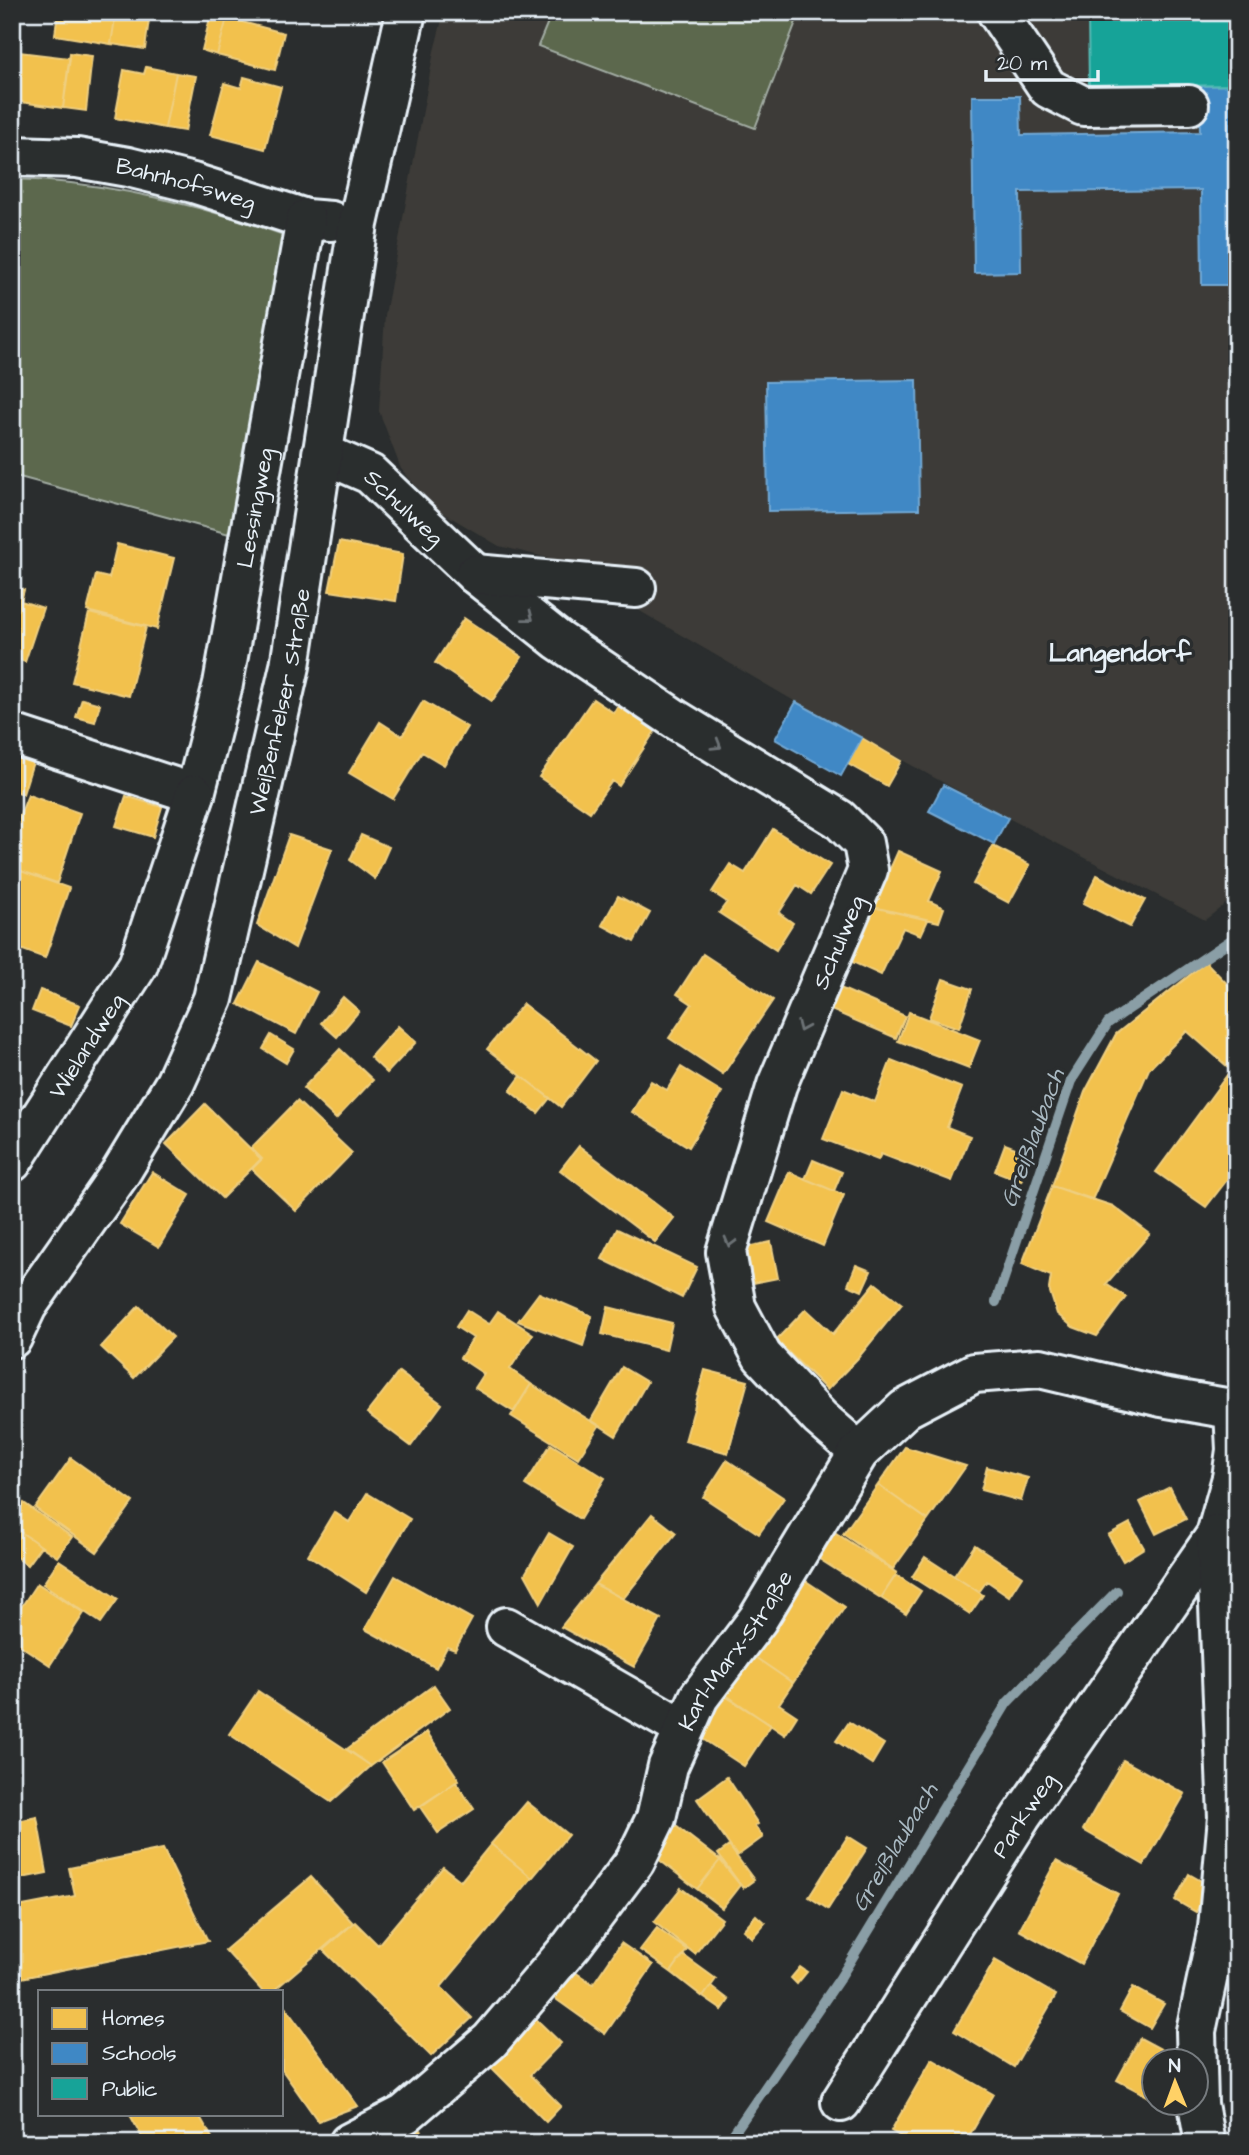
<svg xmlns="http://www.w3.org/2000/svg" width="1249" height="2155" font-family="'Architects Daughter',sans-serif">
	<rect width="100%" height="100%" fill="#2a2d2e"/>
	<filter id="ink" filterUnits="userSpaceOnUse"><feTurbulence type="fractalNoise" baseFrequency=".0143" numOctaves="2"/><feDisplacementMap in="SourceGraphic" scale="14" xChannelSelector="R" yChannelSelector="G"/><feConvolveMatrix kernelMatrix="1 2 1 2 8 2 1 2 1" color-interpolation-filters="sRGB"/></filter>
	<g filter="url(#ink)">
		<path fill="#3c3b37" d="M 444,12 L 1086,12 L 1088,14 L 1090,87 L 1237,85 L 1237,895 L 1205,920 L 1008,818 L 796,702 L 633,607 L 637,568 L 557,560 L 499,546 L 435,508 L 401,469 L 379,411 L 385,315 L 434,51 Z"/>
		<path fill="#5c674e" stroke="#a2aca3" stroke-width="2" d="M 552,12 L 795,12 L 799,14 L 755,128 L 538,46 Z
			M 12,179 C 106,181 197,204 284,235 L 229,534 L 12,475 Z"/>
		<path fill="#f2c14e" stroke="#efcf81" stroke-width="2" d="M 58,12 L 116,12 L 111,44 L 55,35 Z
			M 116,12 L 150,12 L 145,49 L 111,44 Z
			M 211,14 L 227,18 L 217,55 L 202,50 Z
			M 227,18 L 284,33 L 275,70 L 217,55 Z
			M 19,52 L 70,58 L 63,108 L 13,101 Z
			M 70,53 L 92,56 L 86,111 L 63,108 Z
			M 146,67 L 176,73 L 165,128 L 115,118 L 124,70 L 144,74 Z
			M 176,73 L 196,76 L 185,131 L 165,128 Z
			M 244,77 L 281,87 L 265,149 L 210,135 L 224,83 L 241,88 Z
			M 339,542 L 403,554 L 396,601 L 329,591 Z
			M 117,544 L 174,558 L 157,629 L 87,611 L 96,575 L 109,578 Z
			M 12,586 L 24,590 L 21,601 L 43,608 L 25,662 L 12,657 Z
			M 89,613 L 146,627 L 129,696 L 72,682 Z
			M 464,618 L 522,657 L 492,701 L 435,663 Z
			M 82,699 L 100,704 L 95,722 L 76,717 Z
			M 593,699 L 614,713 L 618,706 L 655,731 L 619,786 L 612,781 L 590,812 L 539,777 Z
			M 423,701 L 467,727 L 444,765 L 422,752 L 393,799 L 349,773 L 380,722 L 402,736 Z
			M 862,738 L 901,761 L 887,786 L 848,764 Z
			M 13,756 L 33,762 L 23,794 L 12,790 Z
			M 28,795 L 80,813 L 57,883 L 12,868 L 12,835 Z
			M 126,796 L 162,807 L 153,837 L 116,826 Z
			M 773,829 L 830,865 L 811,894 L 797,885 L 779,913 L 793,923 L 776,950 L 719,913 L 727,902 L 712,892 L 730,864 L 745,873 Z
			M 289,835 L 332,849 L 295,948 L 257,925 Z
			M 361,835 L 389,847 L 375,879 L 350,860 Z
			M 993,846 L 1030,865 L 1009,903 L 973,884 Z
			M 898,851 L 942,871 L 929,901 L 944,908 L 939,922 L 873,907 Z
			M 15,869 L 69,888 L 45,958 L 12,946 L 12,878 Z
			M 1097,875 L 1145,900 L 1130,927 L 1083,903 Z
			M 618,896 L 650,913 L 634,942 L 602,925 Z
			M 873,907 L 928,920 L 921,935 L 903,928 L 881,975 L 848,960 Z
			M 703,954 L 773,1000 L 723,1074 L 669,1038 L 692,1004 L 677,994 Z
			M 259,962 L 317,992 L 296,1034 L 238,1004 Z
			M 1206,962 L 1237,994 L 1237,1075 L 1187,1031 L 1149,1069 L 1092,1200 L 1052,1186 L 1085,1092 L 1116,1034 Z
			M 943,979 L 972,989 L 959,1028 L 929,1018 Z
			M 840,988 L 905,1016 L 896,1038 L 831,1010 Z
			M 40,990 L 80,1005 L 71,1026 L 32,1011 Z
			M 343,997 L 359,1011 L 337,1037 L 321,1023 Z
			M 523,1004 L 596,1061 L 561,1107 L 487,1049 Z
			M 909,1012 L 980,1040 L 969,1068 L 898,1041 Z
			M 398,1026 L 416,1042 L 387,1073 L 370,1057 Z
			M 271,1035 L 294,1049 L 286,1063 L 263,1049 Z
			M 340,1049 L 373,1080 L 336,1119 L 303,1088 Z
			M 891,1060 L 962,1088 L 947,1127 L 970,1136 L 952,1181 L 881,1154 L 878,1160 L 823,1139 L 843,1089 L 875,1102 Z
			M 681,1067 L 722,1092 L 689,1147 L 632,1112 L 651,1081 L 667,1090 Z
			M 1230,1071 L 1237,1075 L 1237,1167 L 1206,1207 L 1156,1172 Z
			M 521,1076 L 550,1098 L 538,1113 L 510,1091 Z
			M 297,1101 L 352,1153 L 296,1211 L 252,1169 L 262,1159 L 251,1148 Z
			M 205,1104 L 261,1159 L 222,1198 L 166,1144 Z
			M 1005,1144 L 1031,1154 L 1021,1181 L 995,1171 Z
			M 579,1146 L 674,1218 L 655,1242 L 560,1170 Z
			M 813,1160 L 842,1172 L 834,1191 L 805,1179 Z
			M 152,1172 L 190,1195 L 159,1247 L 120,1224 Z
			M 789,1172 L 844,1195 L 823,1246 L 768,1222 Z
			M 1052,1186 L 1113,1206 L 1150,1234 L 1106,1284 L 1126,1297 L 1097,1336 L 1073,1327 L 1057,1314 L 1049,1289 L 1051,1276 L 1022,1264 Z
			M 617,1229 L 697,1267 L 682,1298 L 602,1259 Z
			M 771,1242 L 778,1278 L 753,1283 L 746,1247 Z
			M 856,1265 L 871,1271 L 862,1291 L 848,1285 Z
			M 875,1283 L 902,1304 L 858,1358 L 827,1390 L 776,1340 L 806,1309 L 833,1334 Z
			M 539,1293 L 592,1316 L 583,1346 L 518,1321 Z
			M 139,1306 L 173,1337 L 134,1378 L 101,1347 Z
			M 608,1307 L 672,1323 L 666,1350 L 602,1334 Z
			M 467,1310 L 489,1324 L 498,1311 L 533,1334 L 510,1369 L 531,1384 L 514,1412 L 475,1388 L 484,1374 L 460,1358 L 473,1338 L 456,1327 Z
			M 622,1367 L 647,1382 L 616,1436 L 591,1420 Z
			M 705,1370 L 748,1381 L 728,1453 L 685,1441 Z
			M 399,1372 L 442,1404 L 411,1446 L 367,1413 Z
			M 531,1384 L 599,1426 L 578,1458 L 511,1416 Z
			M 551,1444 L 605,1478 L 580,1519 L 525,1485 Z
			M 905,1447 L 966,1466 L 928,1520 L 878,1485 Z
			M 71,1458 L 133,1502 L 97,1552 L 35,1508 Z
			M 727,1460 L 784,1498 L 759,1534 L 703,1497 Z
			M 987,1467 L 1028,1478 L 1021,1501 L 981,1490 Z
			M 878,1485 L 928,1520 L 893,1569 L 843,1534 Z
			M 1170,1487 L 1186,1519 L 1156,1534 L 1140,1502 Z
			M 367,1493 L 410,1519 L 366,1592 L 308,1555 L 334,1512 L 349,1522 Z
			M 24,1503 L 72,1537 L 57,1557 L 12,1526 L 12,1519 Z
			M 652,1514 L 676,1533 L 623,1599 L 595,1584 Z
			M 1130,1523 L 1144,1548 L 1123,1561 L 1108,1535 Z
			M 12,1526 L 41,1546 L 27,1565 L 12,1554 Z
			M 833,1531 L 897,1573 L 881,1598 L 816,1557 Z
			M 549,1533 L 573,1547 L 541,1603 L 525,1574 Z
			M 975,1545 L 1022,1576 L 1009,1596 L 987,1581 L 979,1592 L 954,1576 Z
			M 925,1557 L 983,1595 L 970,1614 L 912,1577 Z
			M 59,1560 L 118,1599 L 101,1623 L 43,1584 Z
			M 896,1575 L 921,1591 L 906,1614 L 881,1598 Z
			M 395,1576 L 472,1619 L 455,1650 L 447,1647 L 436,1668 L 365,1629 Z
			M 800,1577 L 845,1607 L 793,1683 L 749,1653 Z
			M 37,1583 L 84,1613 L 50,1665 L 12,1640 L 12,1621 Z
			M 595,1584 L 661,1619 L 634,1667 L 561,1627 Z
			M 749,1653 L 793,1683 L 779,1704 L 797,1716 L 785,1735 L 723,1693 Z
			M 434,1685 L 450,1708 L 371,1766 L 347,1749 Z
			M 258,1691 L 371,1766 L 331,1802 L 229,1734 Z
			M 725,1696 L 771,1725 L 744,1766 L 698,1736 Z
			M 849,1722 L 884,1744 L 872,1764 L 836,1741 Z
			M 427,1732 L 459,1780 L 414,1810 L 382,1762 Z
			M 1123,1760 L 1185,1794 L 1144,1865 L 1083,1830 Z
			M 727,1777 L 758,1824 L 755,1826 L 763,1837 L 737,1856 L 697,1799 Z
			M 456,1782 L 474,1809 L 438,1833 L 420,1807 Z
			M 527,1802 L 568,1835 L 532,1878 L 491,1844 Z
			M 37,1817 L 47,1873 L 12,1880 L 12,1822 Z
			M 676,1826 L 720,1860 L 697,1889 L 653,1855 Z
			M 848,1836 L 867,1848 L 828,1909 L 809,1897 Z
			M 491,1844 L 532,1878 L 441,1987 L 472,2018 L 431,2056 L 323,1950 L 355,1922 L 378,1945 L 443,1867 L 461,1881 Z
			M 729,1846 L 754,1880 L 743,1888 L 718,1854 Z
			M 163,1849 L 208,1941 L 21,1978 L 12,1934 L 12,1908 L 75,1896 L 69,1868 Z
			M 720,1860 L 740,1885 L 722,1908 L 697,1889 Z
			M 1056,1861 L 1118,1894 L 1081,1964 L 1019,1930 Z
			M 1189,1874 L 1210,1886 L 1196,1912 L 1175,1900 Z
			M 311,1877 L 353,1923 L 272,1992 L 263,1992 L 225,1950 Z
			M 681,1888 L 722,1919 L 695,1954 L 654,1922 Z
			M 756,1915 L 765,1923 L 752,1938 L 743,1930 Z
			M 657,1928 L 687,1950 L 671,1972 L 640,1950 Z
			M 621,1943 L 653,1965 L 605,2034 L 553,1997 L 572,1970 L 593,1984 Z
			M 683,1955 L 716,1979 L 703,1997 L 671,1972 Z
			M 995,1960 L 1056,1995 L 1014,2067 L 954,2031 Z
			M 800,1967 L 807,1972 L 797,1984 L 791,1978 Z
			M 711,1986 L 729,2000 L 722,2010 L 703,1997 Z
			M 1133,1987 L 1164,2004 L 1150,2028 L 1120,2011 Z
			M 282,2003 L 358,2106 L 318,2121 L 282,2070 Z
			M 536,2019 L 561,2043 L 530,2075 L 561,2106 L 546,2122 L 489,2065 Z
			M 1140,2038 L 1174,2056 L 1171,2060 L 1154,2060 L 1154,2092 L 1151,2098 L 1117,2080 Z
			M 932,2059 L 993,2094 L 965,2143 L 912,2143 L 891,2131 Z
			M 130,2115 L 199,2115 L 215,2143 L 132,2143 L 143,2139 Z
			M 421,2130 L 429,2143 L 399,2143 Z"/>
		<path fill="#3f88c5" stroke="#72a8d4" stroke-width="2" d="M 1237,85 L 1237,285 L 1202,285 L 1201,190 L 1020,192 L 1021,272 L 974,273 L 972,96 L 1020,96 L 1021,135 L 1200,132 L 1199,86 Z
			M 917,380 L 919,509 L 768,511 L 766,382 Z
			M 796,702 L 862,738 L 841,776 L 775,739 Z
			M 943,785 L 1008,818 L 994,844 L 929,811 Z"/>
		<path fill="#17a398" stroke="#56bab5" stroke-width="2" d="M 1237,12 L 1237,85 L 1089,87 L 1088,14 Z"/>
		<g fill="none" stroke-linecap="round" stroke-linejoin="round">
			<path stroke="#8a9ea6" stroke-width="10" d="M 996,1302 L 1071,1081 L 1108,1023 L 1237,936
				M 727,2143 L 840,1978 L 1007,1703 L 1117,1591"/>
			<g stroke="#e8f1f8" stroke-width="44">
				<g id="minor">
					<path d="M 997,12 L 1048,88 L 1083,106 L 1189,105"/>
					<path id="s1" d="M 12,156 L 77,158 L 128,167 L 193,183 L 306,219 L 331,221"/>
					<path id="s2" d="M 322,453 L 370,474 L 475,574 L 558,640 L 675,719 L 839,819 L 863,843 L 868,870 L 777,1085 L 726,1252 L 736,1307 L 762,1356 L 820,1418 L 859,1452"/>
					<path d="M 475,574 L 636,588"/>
					<path id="s3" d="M 12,734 L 195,794 L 223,684 L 306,219"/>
					<path id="s4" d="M 12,1162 L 138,965 L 195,794"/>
					<path id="s5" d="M 12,1338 L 27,1306 L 121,1172 L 175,1083 L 213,999 L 290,666 L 358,224 L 406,12"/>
					<path d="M 506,1627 L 684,1729"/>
					<path id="s6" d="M 841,2102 L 1021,1817 L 1216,1535 L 1232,1478 L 1236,1450 L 1234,1410"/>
					<path id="s7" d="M 349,2143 L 405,2114 L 490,2041 L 572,1945 L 635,1861 L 656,1818 L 668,1766 L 699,1697 L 758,1619 L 859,1452 L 905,1409 L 974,1373 L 1040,1368 L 1162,1397 L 1237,1410"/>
					<path d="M 1205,2143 L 1198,2104 L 1196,2031 L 1218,1928 L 1228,1817 L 1216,1535"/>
				</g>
			</g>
			<use href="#minor" stroke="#2a2d2e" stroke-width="38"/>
		</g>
		<defs><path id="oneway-chevron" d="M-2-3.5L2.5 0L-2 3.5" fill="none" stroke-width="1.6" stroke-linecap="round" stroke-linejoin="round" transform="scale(1.75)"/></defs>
		<g stroke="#6c7275">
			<use href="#oneway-chevron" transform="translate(529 617) rotate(38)"/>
			<use href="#oneway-chevron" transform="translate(717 745) rotate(31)"/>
			<use href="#oneway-chevron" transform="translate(802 1027) rotate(113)"/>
			<use href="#oneway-chevron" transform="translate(730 1242) rotate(105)"/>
		</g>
	</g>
	<g text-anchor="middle" stroke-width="7" stroke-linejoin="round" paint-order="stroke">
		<g font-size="23" fill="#e8f1f8" stroke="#2a2d2e">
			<text dy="8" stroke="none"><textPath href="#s1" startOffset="177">Bahnhofsweg</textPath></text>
			<text dy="8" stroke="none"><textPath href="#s3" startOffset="485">Lessingweg</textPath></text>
			<text dy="8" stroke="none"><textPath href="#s2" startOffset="100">Schulweg</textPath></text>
			<text dy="8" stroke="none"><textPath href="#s5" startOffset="700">Weißenfelser Straße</textPath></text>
			<text transform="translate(838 942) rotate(-67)" y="8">Schulweg</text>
			<text dy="8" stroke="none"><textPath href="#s4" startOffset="138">Wielandweg</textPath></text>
			<text dy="8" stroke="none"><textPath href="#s7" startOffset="642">Karl-Marx-Straße</textPath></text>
			<text dy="8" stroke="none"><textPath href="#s6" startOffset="340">Parkweg</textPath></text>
		</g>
		<g font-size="24" font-style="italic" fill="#a9b9c2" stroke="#2a2d2e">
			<text transform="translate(1032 1138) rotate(-70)" y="8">Greißlaubach</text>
			<text transform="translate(894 1847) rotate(-59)" y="8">Greißlaubach</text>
		</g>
		<g font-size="26" font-weight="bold" fill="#e8f1f8" stroke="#2a2d2e">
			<text x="1120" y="661">Langendorf</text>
		</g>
	</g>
	<rect width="1249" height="2155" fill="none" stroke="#2a2d2e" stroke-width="42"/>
	<rect x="21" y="21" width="1207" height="2113" fill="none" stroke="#e8f1f8" stroke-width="2.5" filter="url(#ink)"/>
	<rect x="38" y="1990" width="245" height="126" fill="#2a2d2e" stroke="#767b7f" stroke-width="2"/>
	<rect x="52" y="2008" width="35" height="21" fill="#f2c14e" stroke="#767b7f" stroke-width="2"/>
	<text x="102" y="2025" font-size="21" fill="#e8f1f8">Homes</text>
	<rect x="52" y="2043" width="35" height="21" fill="#3f88c5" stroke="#767b7f" stroke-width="2"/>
	<text x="102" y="2060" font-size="21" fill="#e8f1f8">Schools</text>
	<rect x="52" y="2078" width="35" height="21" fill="#17a398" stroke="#767b7f" stroke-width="2"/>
	<text x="102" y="2096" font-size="21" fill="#e8f1f8">Public</text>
	<g transform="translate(1175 2082) rotate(359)"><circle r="33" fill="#2a2d2e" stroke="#767b7f" stroke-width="2"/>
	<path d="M0-5L12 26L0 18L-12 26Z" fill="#ffd166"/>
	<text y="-10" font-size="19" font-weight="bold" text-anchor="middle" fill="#e8f1f8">N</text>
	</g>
	<path d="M986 70v10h112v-10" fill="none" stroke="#e8f1f8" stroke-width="3.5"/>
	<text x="997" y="70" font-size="21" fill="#e8f1f8" stroke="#2a2d2e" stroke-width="5" paint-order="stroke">20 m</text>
</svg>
